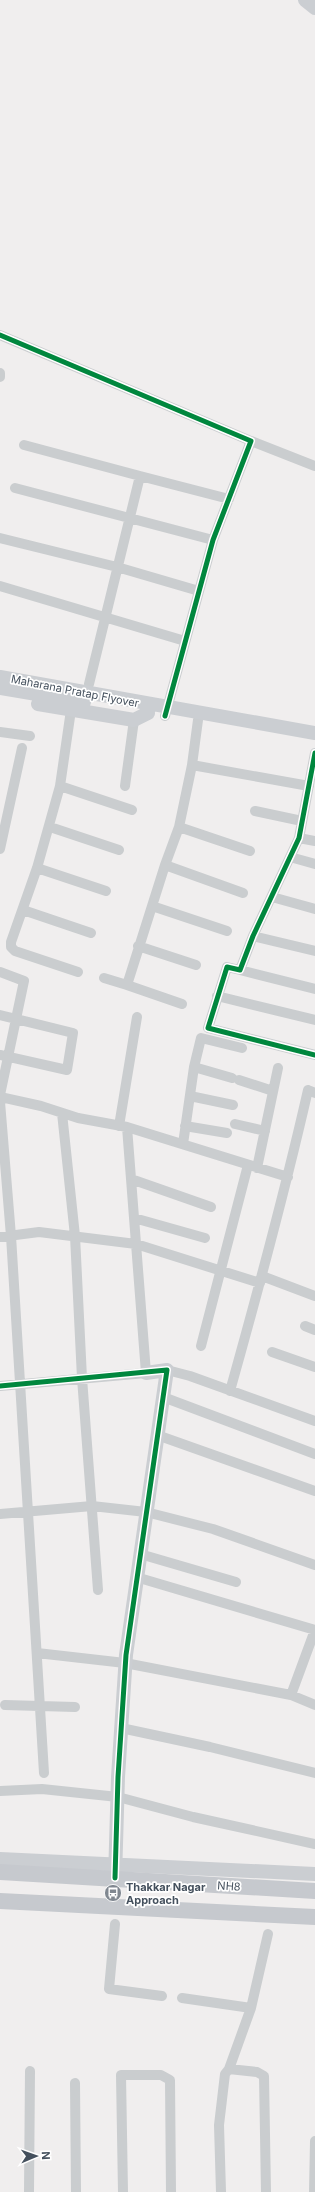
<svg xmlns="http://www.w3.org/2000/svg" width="315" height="2192" font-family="Inter,sans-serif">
	<rect width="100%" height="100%" fill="#f0eeee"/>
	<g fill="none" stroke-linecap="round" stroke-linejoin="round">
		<path stroke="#cacdcf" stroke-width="10" d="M 0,335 L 251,441 L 213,540 L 165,716
			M 0,373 L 0,377
			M 251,441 L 315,466
			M 24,445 L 140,476 L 89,684
			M 140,476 L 229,499
			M 15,488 L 213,540
			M 0,538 L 117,567 L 199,591
			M 0,586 L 185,641
			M 71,710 L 60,786 L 37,868 L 11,942 L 11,947 L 15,951 L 78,972
			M 0,732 L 30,736
			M 315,753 L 299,838 L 253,936 L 240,970 L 227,967 L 208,1028 L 315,1055
			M 192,765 L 309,786
			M 60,786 L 132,810
			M 125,786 L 134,720
			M 255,811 L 302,821
			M 50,827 L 119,850
			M 179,827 L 250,851
			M 299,838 L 315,841
			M 0,849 L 22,748
			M 290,857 L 315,864
			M 165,865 L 243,893
			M 37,868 L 106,891
			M 272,897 L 315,909
			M 152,906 L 227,931
			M 23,910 L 91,933
			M 253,936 L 315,951
			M 138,946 L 196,965
			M 240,970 L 315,989
			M 0,972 L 24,981 L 0,1095
			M 104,978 L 127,985 L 165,865 L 179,827 L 192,765 L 198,720
			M 127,985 L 182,1004
			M 217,996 L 315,1020
			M 0,1015 L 73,1033 L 67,1070 L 0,1055
			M 194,1067 L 232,1078
			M 239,1080 L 273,1091
			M 190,1096 L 233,1105
			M 0,1097 L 41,1106 L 78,1118 L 127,1127 L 288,1177
			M 0,1102 L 11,1236 L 44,1773
			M 62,1113 L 75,1236 L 82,1378 L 98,1590
			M 235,1124 L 265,1131
			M 119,1126 L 137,1017
			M 185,1126 L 227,1133
			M 183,1144 L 194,1067 L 201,1038 L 242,1048
			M 257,1168 L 278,1068
			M 131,1179 L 211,1207
			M 134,1218 L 205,1238
			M 0,1237 L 39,1232 L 136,1244 L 260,1283
			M 262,1276 L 315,1296
			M 305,1326 L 315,1330
			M 201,1346 L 248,1165
			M 272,1352 L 315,1367
			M 167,1370 L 190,1376 L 315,1421
			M 0,1386 L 146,1373 L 127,1127
			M 230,1391 C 258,1291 285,1191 308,1090 L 315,1093
			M 163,1397 L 315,1454
			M 157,1435 L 315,1491
			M 0,1514 L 92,1506 L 146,1512 L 213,1529 L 315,1565
			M 140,1554 L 236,1582
			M 136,1577 L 315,1630
			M 37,1653 L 125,1663 L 291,1695 L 315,1705
			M 291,1695 L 315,1630
			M 5,1705 L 75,1707
			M 121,1728 L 210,1747 L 315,1773
			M 0,1791 L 42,1789 L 118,1797 L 193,1817 L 315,1844
			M 115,1924 L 109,1989 L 162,1996
			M 182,1998 L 251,2008
			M 229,2069 L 257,2072 L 264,2076 L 266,2192
			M 75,2083 L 76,2192
			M 29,2192 L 30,2071
			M 123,2192 L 121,2075 L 161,2075 L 170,2080 L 171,2192
			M 221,2192 L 219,2125 L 225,2074 L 229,2069 L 251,2008 L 268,1934
			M 314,2192 L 315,2141"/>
		<path stroke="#cbced2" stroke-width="14" d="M 305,0 L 315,8
			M 0,677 L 315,733
			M 0,688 L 84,702
			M 38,704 L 134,720 L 148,713
			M 0,1859 L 315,1874
			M 115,1878 L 118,1777 L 126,1655 L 167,1370 L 146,1373"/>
		<path stroke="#c6c9ce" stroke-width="16" d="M 0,1872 L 315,1891
			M 0,1901 L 315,1917"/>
		<g stroke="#fff" stroke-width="8">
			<path id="cycleway" d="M 0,335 L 251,441 L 213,540 L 165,716
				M 315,753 L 299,838 L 253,936 L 240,970 L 227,967 L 208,1028 L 315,1055
				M 0,1386 L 167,1370 L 126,1655 L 118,1777 L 115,1878"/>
		</g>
		<use href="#cycleway" stroke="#00873e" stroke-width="5"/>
	</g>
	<defs>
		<g id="bus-disc" transform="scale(0.9)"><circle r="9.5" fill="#808790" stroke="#fff"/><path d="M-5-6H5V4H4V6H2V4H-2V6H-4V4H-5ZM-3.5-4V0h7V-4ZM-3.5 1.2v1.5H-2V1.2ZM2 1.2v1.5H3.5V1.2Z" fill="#fff"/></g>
	</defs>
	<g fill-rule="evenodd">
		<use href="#bus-disc" x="113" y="1893"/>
	</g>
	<g text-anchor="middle" stroke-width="3.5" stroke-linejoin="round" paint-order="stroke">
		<g font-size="11" fill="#44505d" stroke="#fff">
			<text transform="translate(75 691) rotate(11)" y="4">Maharana Pratap Flyover</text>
			<text transform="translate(229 1886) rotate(4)" y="4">NH8</text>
		</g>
		<g font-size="11" font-weight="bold" fill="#44505d" stroke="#fff" text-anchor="start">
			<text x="126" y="1891">Thakkar Nagar<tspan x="126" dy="13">Approach</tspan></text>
		</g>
	</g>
	<g transform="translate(36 2156) rotate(88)" stroke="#ffffff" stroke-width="3" paint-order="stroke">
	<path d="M0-3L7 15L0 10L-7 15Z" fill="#44505d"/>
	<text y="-6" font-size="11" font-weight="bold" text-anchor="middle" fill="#44505d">N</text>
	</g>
</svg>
